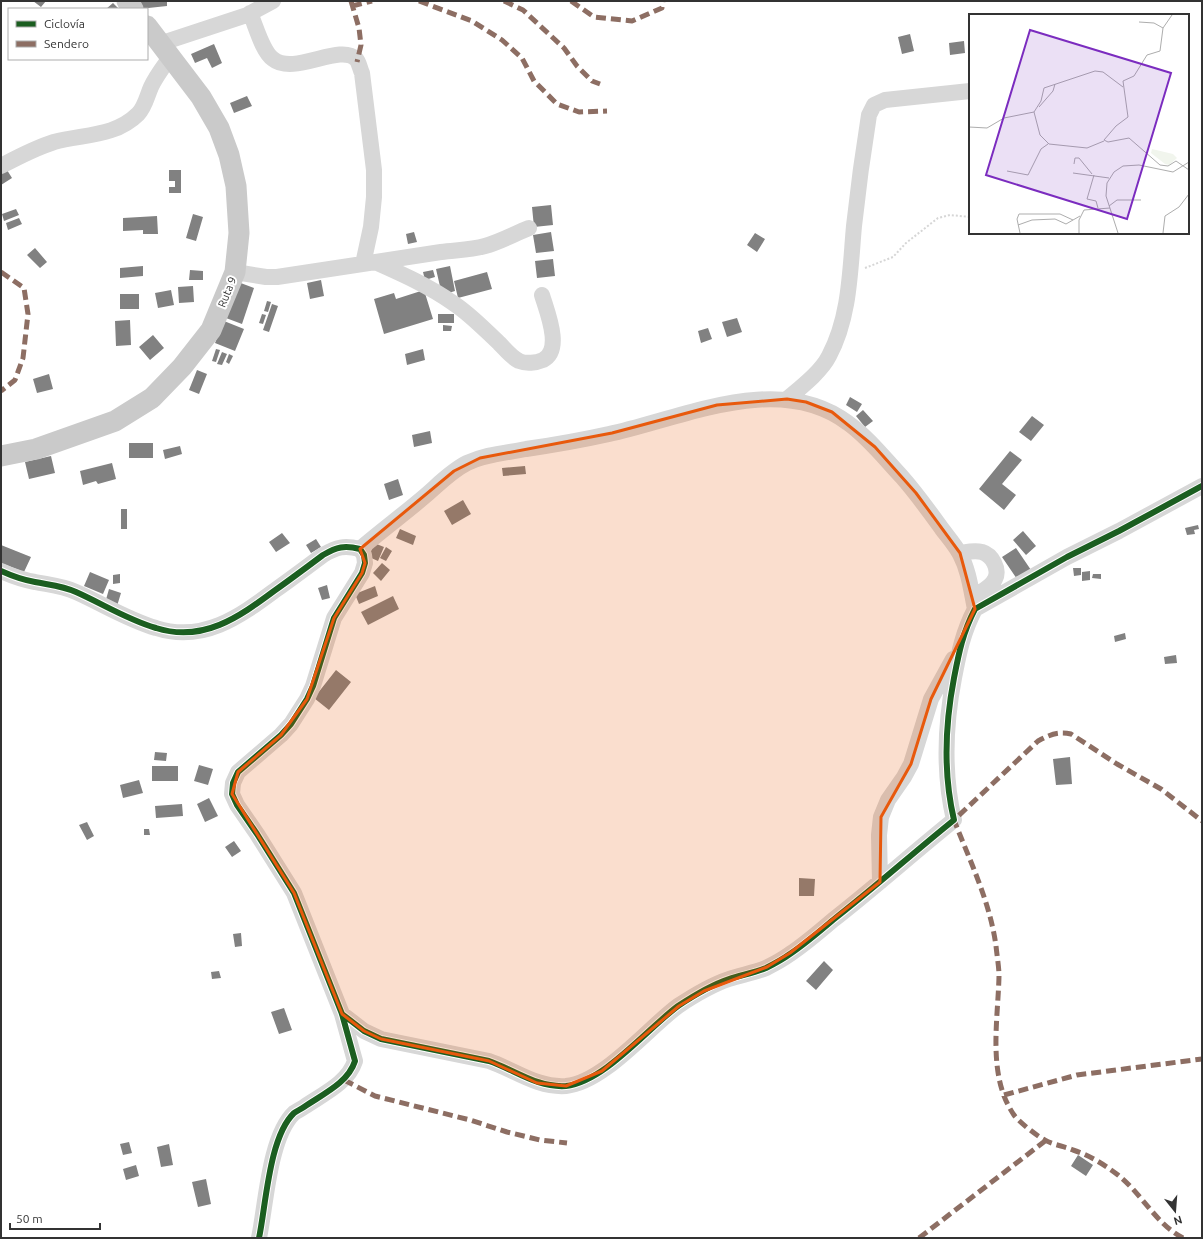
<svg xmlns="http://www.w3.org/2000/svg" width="1203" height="1239" font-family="Ubuntu,sans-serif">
	<rect width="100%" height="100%" fill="#fff"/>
	<path fill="#818181" d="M 33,1 L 46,1 L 41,7 Z
		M 138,1 L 167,1 L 167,6 L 139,9 Z
		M 113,3 L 119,9 L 106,9 Z
		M 910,34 L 914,51 L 902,54 L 898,37 Z
		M 964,41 L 965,53 L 950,55 L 949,43 Z
		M 214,44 L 222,63 L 212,68 L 207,58 L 195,63 L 191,54 Z
		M 247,96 L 252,106 L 234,113 L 230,103 Z
		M 7,170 L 12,178 L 1,185 L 1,174 Z
		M 169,170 L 181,170 L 181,193 L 169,193 L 169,187 L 175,187 L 175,181 L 169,181 Z
		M 551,205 L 553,225 L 534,227 L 532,207 Z
		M 16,209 L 19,215 L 4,221 L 2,214 Z
		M 193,214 L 203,217 L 196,241 L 186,238 Z
		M 157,216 L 158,234 L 143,234 L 143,230 L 123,231 L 123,218 Z
		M 19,218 L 22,224 L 8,230 L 6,223 Z
		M 414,232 L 417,242 L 408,244 L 406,234 Z
		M 551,232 L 554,251 L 536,253 L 533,235 Z
		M 755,233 L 765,239 L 757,252 L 747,245 Z
		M 35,248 L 47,262 L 40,268 L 27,255 Z
		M 553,259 L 555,276 L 537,278 L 535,261 Z
		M 143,266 L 143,276 L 120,278 L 120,268 Z
		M 450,266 L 455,291 L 442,295 L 436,269 Z
		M 190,270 L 203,271 L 203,280 L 189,280 Z
		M 433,270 L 435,277 L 425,280 L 423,272 Z
		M 487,272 L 492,289 L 458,298 L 454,281 Z
		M 321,280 L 324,296 L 310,299 L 307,283 Z
		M 238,282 L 254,288 L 242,324 L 226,318 Z
		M 193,286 L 194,302 L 179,303 L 178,287 Z
		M 171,290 L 174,305 L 158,308 L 155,293 Z
		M 424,290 L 433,319 L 384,334 L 374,299 L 394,293 L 396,299 Z
		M 120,294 L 139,294 L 139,309 L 120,309 Z
		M 267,301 L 271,302 L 268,312 L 264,311 Z
		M 272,304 L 278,306 L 269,332 L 263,330 Z
		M 262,314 L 266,315 L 263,324 L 259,323 Z
		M 438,314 L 454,314 L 454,323 L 438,323 Z
		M 737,318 L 742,332 L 727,337 L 722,322 Z
		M 130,320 L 131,345 L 116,346 L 115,321 Z
		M 224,321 L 244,329 L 235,351 L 215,343 Z
		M 443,325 L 452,326 L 451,331 L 443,331 Z
		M 708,328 L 712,339 L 701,343 L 698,331 Z
		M 153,335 L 164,348 L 150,360 L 139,347 Z
		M 216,349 L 220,350 L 216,362 L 212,361 Z
		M 423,349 L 425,360 L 407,365 L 405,354 Z
		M 222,352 L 227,354 L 222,365 L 217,364 Z
		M 229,354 L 233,356 L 229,364 L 226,362 Z
		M 197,370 L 207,374 L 199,394 L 189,390 Z
		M 49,374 L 53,389 L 37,393 L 33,379 Z
		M 850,397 L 862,404 L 857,412 L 846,405 Z
		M 863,410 L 873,421 L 865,427 L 856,416 Z
		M 1032,416 L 1044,425 L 1031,441 L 1019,432 Z
		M 430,431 L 432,443 L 414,447 L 412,435 Z
		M 129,443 L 153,443 L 153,458 L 129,458 Z
		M 180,446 L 182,454 L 165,459 L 163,450 Z
		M 1010,451 L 1022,460 L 1002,484 L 1016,495 L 1004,510 L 979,489 Z
		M 51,456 L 55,473 L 29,479 L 25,462 Z
		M 112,463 L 116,479 L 98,484 L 96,481 L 83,485 L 80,471 Z
		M 525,466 L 526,474 L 503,476 L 502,468 Z
		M 398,479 L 403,495 L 389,500 L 384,484 Z
		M 463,500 L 471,514 L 452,525 L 444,511 Z
		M 121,509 L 127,509 L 127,529 L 121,529 Z
		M 1198,525 L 1199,529 L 1194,530 L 1195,534 L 1187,535 L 1185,528 Z
		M 400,529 L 416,536 L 413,545 L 396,538 Z
		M 1023,531 L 1036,546 L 1026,555 L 1013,540 Z
		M 282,533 L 290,543 L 276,552 L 269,542 Z
		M 316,539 L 321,547 L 311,553 L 306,545 Z
		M 374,543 L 384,547 L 378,561 L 369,557 Z
		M 1,545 L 31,557 L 24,572 L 1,563 Z
		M 386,547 L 392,551 L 386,561 L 380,558 Z
		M 1016,548 L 1031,570 L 1017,579 L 1002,557 Z
		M 382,563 L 390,570 L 381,581 L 373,573 Z
		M 1073,568 L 1081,568 L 1081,575 L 1074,576 Z
		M 1090,571 L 1090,580 L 1082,581 L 1082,572 Z
		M 90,572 L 109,580 L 103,594 L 84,586 Z
		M 120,574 L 120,583 L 113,584 L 113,575 Z
		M 1093,574 L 1101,574 L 1101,579 L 1092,578 Z
		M 327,585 L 330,598 L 322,600 L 318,588 Z
		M 375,586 L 378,596 L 359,604 L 355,594 Z
		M 109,589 L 121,593 L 117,606 L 105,603 Z
		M 393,596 L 399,609 L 368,625 L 361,612 Z
		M 1125,633 L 1126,639 L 1115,642 L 1114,636 Z
		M 1176,655 L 1177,663 L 1165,664 L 1164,657 Z
		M 336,670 L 351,682 L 329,710 L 314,698 Z
		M 155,752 L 167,753 L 166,761 L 154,760 Z
		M 1070,757 L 1072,784 L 1056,785 L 1053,759 Z
		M 199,765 L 213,769 L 208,785 L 194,781 Z
		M 152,766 L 178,766 L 178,781 L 152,781 Z
		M 139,780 L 143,793 L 123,798 L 120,785 Z
		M 209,798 L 218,816 L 205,822 L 197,804 Z
		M 182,804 L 183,816 L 156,818 L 155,806 Z
		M 87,822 L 94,836 L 87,840 L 79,825 Z
		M 144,829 L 149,829 L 150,835 L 144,835 Z
		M 234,841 L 241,851 L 232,857 L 225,847 Z
		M 799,878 L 815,879 L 814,896 L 799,896 Z
		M 241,933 L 242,946 L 235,947 L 233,934 Z
		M 824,961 L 833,970 L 816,990 L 806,981 Z
		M 219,971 L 221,978 L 212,979 L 211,972 Z
		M 284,1008 L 292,1030 L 279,1034 L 271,1012 Z
		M 129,1142 L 132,1153 L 123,1155 L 120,1144 Z
		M 169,1144 L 173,1165 L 161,1167 L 157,1147 Z
		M 1078,1155 L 1093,1165 L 1086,1176 L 1071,1166 Z
		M 136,1165 L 139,1176 L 126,1180 L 123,1169 Z
		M 206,1179 L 211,1204 L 198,1207 L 192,1182 Z"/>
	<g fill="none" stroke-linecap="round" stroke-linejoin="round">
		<path stroke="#d6d6d6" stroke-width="2" stroke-dasharray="2 2" stroke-linecap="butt" d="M 865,268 L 893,257 L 906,243 L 938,218 L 950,215 L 970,217"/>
		<path stroke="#d7d7d7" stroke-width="16" d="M 250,13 C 256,26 262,51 273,59 C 294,76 340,43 356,59 C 359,62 360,69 362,73 L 374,170 L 374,197 L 371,227 L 363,264
			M 162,43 L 247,15 L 273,1
			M 1,166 C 18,157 35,148 54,142 C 83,134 115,137 138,114 C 145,107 147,96 151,87 C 156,76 164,66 171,56
			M 375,262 C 402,274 429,286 453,303 C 470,314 484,329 499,343 C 505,349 511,357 519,361 C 526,364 536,363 543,360 C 563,350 547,312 542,295
			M 235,272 L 266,277 L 277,277 L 441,252 C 456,250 471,250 485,246 C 500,242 514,234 529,228
			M 787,399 C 800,388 821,372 829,356 C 850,317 850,270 854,226 C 858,189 863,152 869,115 L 874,105 L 885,100 L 970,91
			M 360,549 C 381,531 404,514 425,496 C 439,484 451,471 467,463 C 486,454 506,453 526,449 C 554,445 582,440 609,434 C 683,418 779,371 848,423 C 869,438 885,459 902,477 C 917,494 929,511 942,529 C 948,537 955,545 960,554 C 969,571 971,590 975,609
			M 960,553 C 967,552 974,550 982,552 C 992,555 1000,569 995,579 C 991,588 980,592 973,597
			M 1,571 C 12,576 23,580 35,582 C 50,585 63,586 76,592 C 103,604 128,620 156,628 C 203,643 239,617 274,591 C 291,579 307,567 323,555 C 337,547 344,545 360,549 L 364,555 L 365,563 L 362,573 L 334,618 L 313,686 L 307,699 L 291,724 L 281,735 L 238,772 L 233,783 L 232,794 L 237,805 L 257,834 L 294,893 L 342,1014 L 355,1061 C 348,1083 323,1094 304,1107 C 301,1109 297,1111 294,1113 C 269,1137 266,1205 259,1238
			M 880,882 L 879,835 L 881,817 L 888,800 L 904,777 L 911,764 L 931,699 L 953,659
			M 342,1014 L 364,1031 L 381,1039 L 489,1061 C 515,1070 537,1088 566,1086 C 604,1082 647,1029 678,1006 C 693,996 711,985 729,979 C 741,975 754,973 766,968 C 774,964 783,959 790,954 C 805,944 819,932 833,920 C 874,888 913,853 954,820 C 943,773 945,725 954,678 C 959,652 963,632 975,609 L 1067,557 L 1119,531 L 1202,486"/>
		<path stroke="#cacaca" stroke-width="21" d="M 127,1 L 133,9
			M 1,456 L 36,449 L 115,421 L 152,398 L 182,367 L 211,330 L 235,272 L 239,233 L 236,186 L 229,155 L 219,128 L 201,97 L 147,26"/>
		<path stroke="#8d6e63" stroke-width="5" stroke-dasharray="10 5" stroke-linecap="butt" d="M 351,1 L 359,28 L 361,45 L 357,62
			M 419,1 L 472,21 L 502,40 L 522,58 L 534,81 L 557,104 L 579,112 L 607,111
			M 504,1 L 523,10 L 564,48 L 577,66 L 592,81 L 600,84
			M 571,1 L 594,17 L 632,21 L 662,8 L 663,1
			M 352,6 L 372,1
			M 1,272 L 24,288 L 28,314 L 23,358 L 15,380 L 1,391
			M 344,1080 L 375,1096 L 470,1120 L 507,1132 L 540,1140 L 567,1143
			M 1004,1095 L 1077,1075 L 1202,1059
			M 919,1238 L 1045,1141
			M 1183,1238 C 1156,1224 1142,1194 1118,1175 C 1105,1165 1089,1155 1073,1150 C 1064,1146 1053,1145 1045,1140 C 1038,1137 1018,1121 1014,1115 C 987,1076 998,1021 999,976 C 999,967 997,956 996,946 C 990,902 970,861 954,820 L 1038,741 C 1049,735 1058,731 1071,734 L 1117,764 L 1161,789 L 1202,821"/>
		<g stroke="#fff" stroke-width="8">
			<path id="cycleway" d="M 1,571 C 12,576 23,580 35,582 C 50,585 63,586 76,592 C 103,604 128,620 156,628 C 203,643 239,617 274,591 C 291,579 307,567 323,555 C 337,547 344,545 360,549 L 364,555 L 365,563 L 362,573 L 334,618 L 313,686 L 307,699 L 291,724 L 281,735 L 238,772 L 233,783 L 232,794 L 237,805 L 257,834 L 294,893 L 342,1014 L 355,1061 C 348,1083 323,1094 304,1107 C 301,1109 297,1111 294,1113 C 269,1137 266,1205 259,1238
				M 342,1014 L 364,1031 L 381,1039 L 489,1061 C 515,1070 537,1088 566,1086 C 604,1082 647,1029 678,1006 C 693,996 711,985 729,979 C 741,975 754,973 766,968 C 774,964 783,959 790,954 C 805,944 819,932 833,920 C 874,888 913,853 954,820 C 943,773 945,725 954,678 C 959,652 963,632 975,609 L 1067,557 L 1119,531 L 1202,486"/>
		</g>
		<use href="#cycleway" stroke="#1b5e20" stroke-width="6"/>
	</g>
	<path fill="#e8590c" fill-opacity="0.2" stroke="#e8590c" stroke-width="3" stroke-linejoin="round" d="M 787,399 L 806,402 L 832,412 L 875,447 L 916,493 L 960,553 L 975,609 L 931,699 L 911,764 L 881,817 L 880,882 L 790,953 L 767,967 L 704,991 L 679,1006 L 602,1071 L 566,1086 L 537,1083 L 489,1061 L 381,1039 L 364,1031 L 342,1014 L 294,893 L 232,794 L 238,772 L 281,735 L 307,699 L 334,618 L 362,573 L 365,563 L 360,549 L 454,471 L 480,458 L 612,433 L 717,405 Z"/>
	<g text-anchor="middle" stroke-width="4" stroke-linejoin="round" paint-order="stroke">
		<g font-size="11" fill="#333" stroke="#fff">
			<text transform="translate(227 292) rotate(-68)" y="4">Ruta 9</text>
		</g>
	</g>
	<g transform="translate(969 14)">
		<rect width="220" height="220" fill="#fff"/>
		<path d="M 183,135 L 204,140 L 208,144 L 200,151 L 196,150 L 182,139 Z" fill="#f1f5ed"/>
		<path fill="none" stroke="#adadad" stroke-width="1" d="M 203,1 L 194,14 L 191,37 L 178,41 L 165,62 L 154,67 L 159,103 L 147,112 L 135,126 L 139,128 L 160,124 L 191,151 L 199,152 L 207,147 L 220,156M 170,8 L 185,9 L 194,14M 70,93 L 84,77 L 86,70M 65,98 L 71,121 L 80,130 L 118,134 L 135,127M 0,113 L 18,114 L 35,104 L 65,98 L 72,87 L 75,74 L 126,57 L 134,58 L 154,73M 105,150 L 106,144 L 110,144 L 123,160M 38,157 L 59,161 L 72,135 L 79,130M 104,159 L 140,164M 125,161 L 118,185 L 127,187 L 129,194M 140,192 L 148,186 L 172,186M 49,211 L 63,206 L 86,205 L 97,210 L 104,206M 51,219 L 48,205 L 50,200 L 91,200 L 104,206 L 111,202M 110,219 L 110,206 L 115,196 L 141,194M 149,219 L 137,182 L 138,169 L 145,158 L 154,152 L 170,151 L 204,158 L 220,148M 194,219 L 196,202 L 210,193 L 220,180"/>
		<path fill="#7b2cbf" fill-opacity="0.15" stroke="#7b2cbf" stroke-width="2" d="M 61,16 L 202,59 L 158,205 L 17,161 Z"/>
		<rect width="220" height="220" fill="none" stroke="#333" stroke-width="2"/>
	</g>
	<rect width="1203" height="1239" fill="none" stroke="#333333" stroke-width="4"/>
	<rect x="8" y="8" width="140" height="52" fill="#ffffff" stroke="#adadad"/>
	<rect x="16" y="21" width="20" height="6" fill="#1b5e20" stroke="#adadad"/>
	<text x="44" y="28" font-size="12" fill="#333333">Ciclovía</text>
	<rect x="16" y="41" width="20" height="6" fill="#8d6e63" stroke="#adadad"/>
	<text x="44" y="48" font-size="12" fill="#333333">Sendero</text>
	<g transform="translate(1175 1211) rotate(163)" stroke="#ffffff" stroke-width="3" paint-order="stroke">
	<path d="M0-3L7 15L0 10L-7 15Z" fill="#333333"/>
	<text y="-6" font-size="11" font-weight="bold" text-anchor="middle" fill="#333333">N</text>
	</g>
	<path d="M10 1223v6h90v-6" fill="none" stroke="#333333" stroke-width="2"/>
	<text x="16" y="1223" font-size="12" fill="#333333" stroke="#ffffff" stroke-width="3" paint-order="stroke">50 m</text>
</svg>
